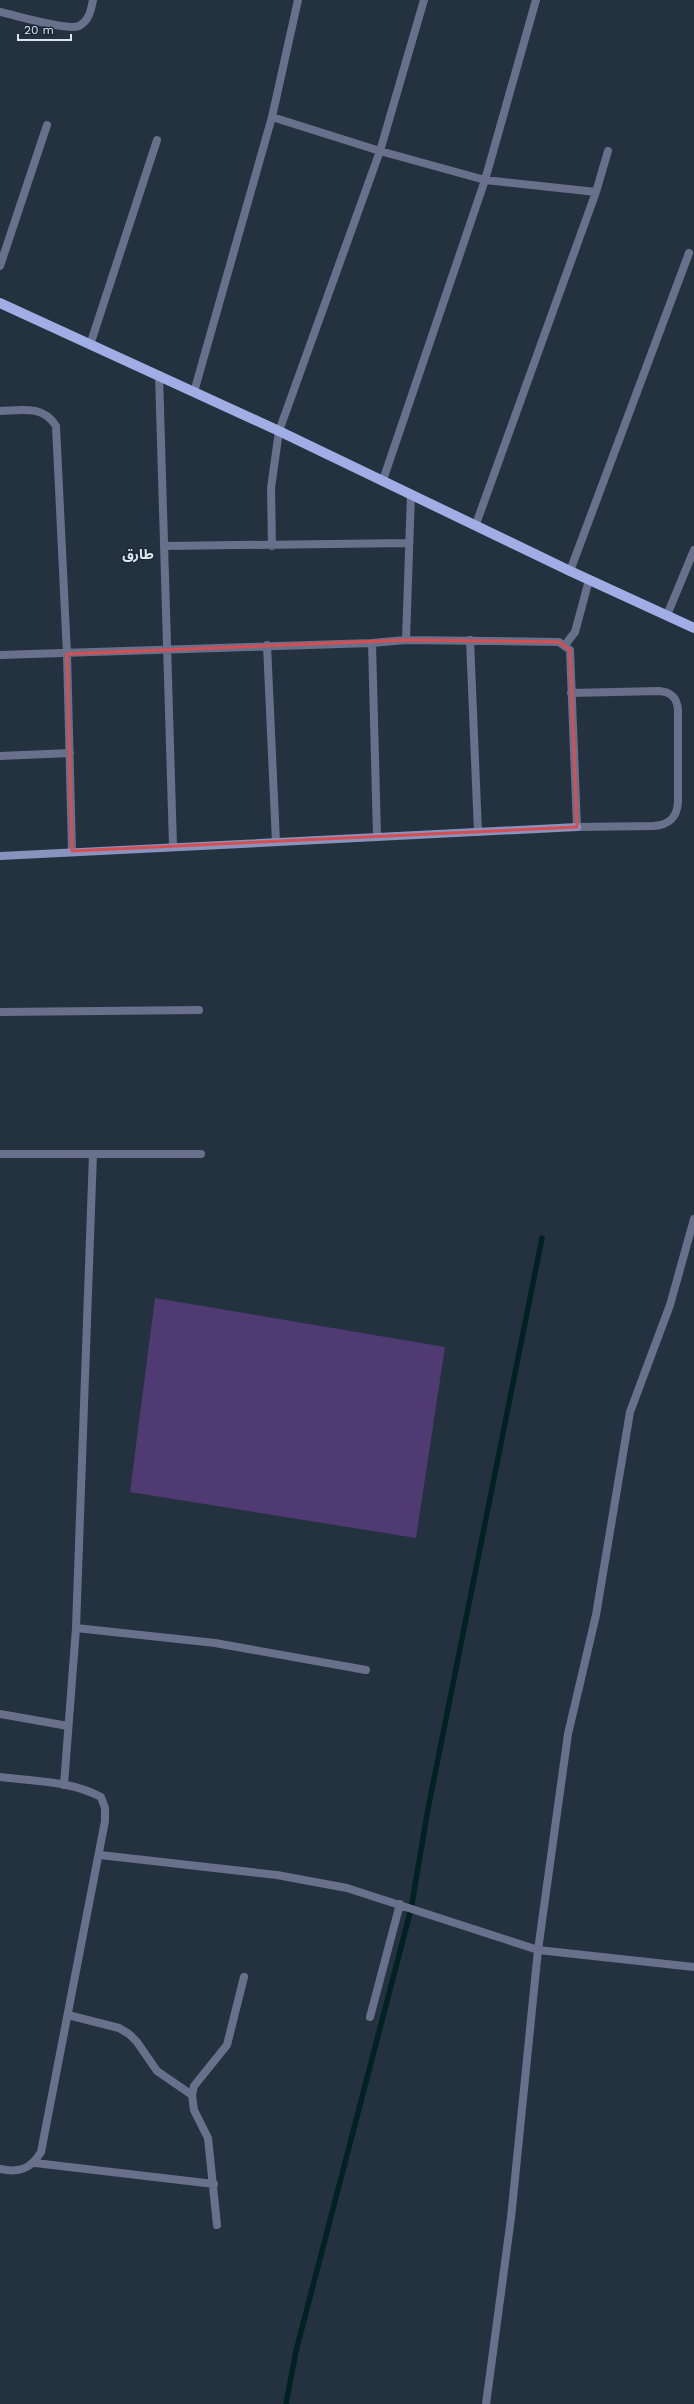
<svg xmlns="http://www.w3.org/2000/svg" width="694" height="2404" font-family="'Work Sans','Noto Sans Arabic',sans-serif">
	<rect width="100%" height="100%" fill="#24323f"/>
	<path fill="#4f3b71" d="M 155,1298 L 445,1347 L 416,1538 L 130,1492 Z"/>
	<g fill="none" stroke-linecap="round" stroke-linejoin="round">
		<path stroke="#012222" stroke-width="5.5" d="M 286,2404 L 296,2351 L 411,1909 L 428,1809 L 542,1238"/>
		<path stroke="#69708b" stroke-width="8" d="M 0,12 C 15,15 67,31 79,26 C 89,21 91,10 93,0
			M 272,117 L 380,151 L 485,180 L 596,192
			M 0,266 L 47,125
			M 90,345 L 157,140
			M 159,375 L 173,846
			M 194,392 L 272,117 L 298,0
			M 0,411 C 22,410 43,405 56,426 L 67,654 L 72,851
			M 383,480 L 485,180 L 536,0
			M 476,524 L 596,192 L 608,151
			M 164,546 L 408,543
			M 272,546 L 271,488 L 279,431 L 380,151 L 424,0
			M 570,571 L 689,253
			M 667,615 L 694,550
			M 406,640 L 411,494
			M 470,640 L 478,832
			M 372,643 L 377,836
			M 267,645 L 276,842
			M 565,645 L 575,632 L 589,580
			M 0,655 L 372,643 L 406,640 L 559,642 L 570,650 L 577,827 L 653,826 C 669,825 677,818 678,802 L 678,710 C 677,697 671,692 659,691 L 571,693
			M 0,756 L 70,753
			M 0,1012 L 199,1010
			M 0,1154 L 201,1154
			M 76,1628 L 215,1643 L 366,1670
			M 0,1714 L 68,1726
			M 0,1777 C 33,1781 71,1781 101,1797 L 105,1808 L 105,1821 L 41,2152 C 31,2169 19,2173 0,2169
			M 64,1785 L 76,1628 L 93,1154
			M 100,1855 L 277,1875 L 347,1888 L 538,1950 L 694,1967
			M 68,2015 L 119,2028 L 129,2034 L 137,2042 L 157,2071 L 192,2095
			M 370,2017 L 400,1904
			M 35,2163 L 214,2184
			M 217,2225 L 208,2138 L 194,2110 L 192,2095 L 194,2086 L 227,2045 L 244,1977
			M 486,2404 L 511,2218 L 538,1950 L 568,1734 L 596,1615 L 630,1412 L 670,1305 L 694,1219"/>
		<path stroke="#8993be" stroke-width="8" d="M 0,856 L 577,827"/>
		<path stroke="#a1aee5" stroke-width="10" d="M 0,303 L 279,431 L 570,571 L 694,628"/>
	</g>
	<path fill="none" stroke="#d74e50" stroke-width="3" stroke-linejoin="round" d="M 406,640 L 559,642 L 570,650 L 577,827 L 72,851 L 67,654 Z"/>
	<g text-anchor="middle" stroke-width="3" stroke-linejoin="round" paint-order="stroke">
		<g font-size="14" font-weight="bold" fill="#dde6ef" stroke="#1b2835">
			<text x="138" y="559">طارق</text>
		</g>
	</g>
	<path d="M18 34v6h53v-6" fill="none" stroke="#dde6ef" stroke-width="2"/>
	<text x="24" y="34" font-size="12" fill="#dde6ef" stroke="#1b2835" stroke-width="3" paint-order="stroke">20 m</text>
</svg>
